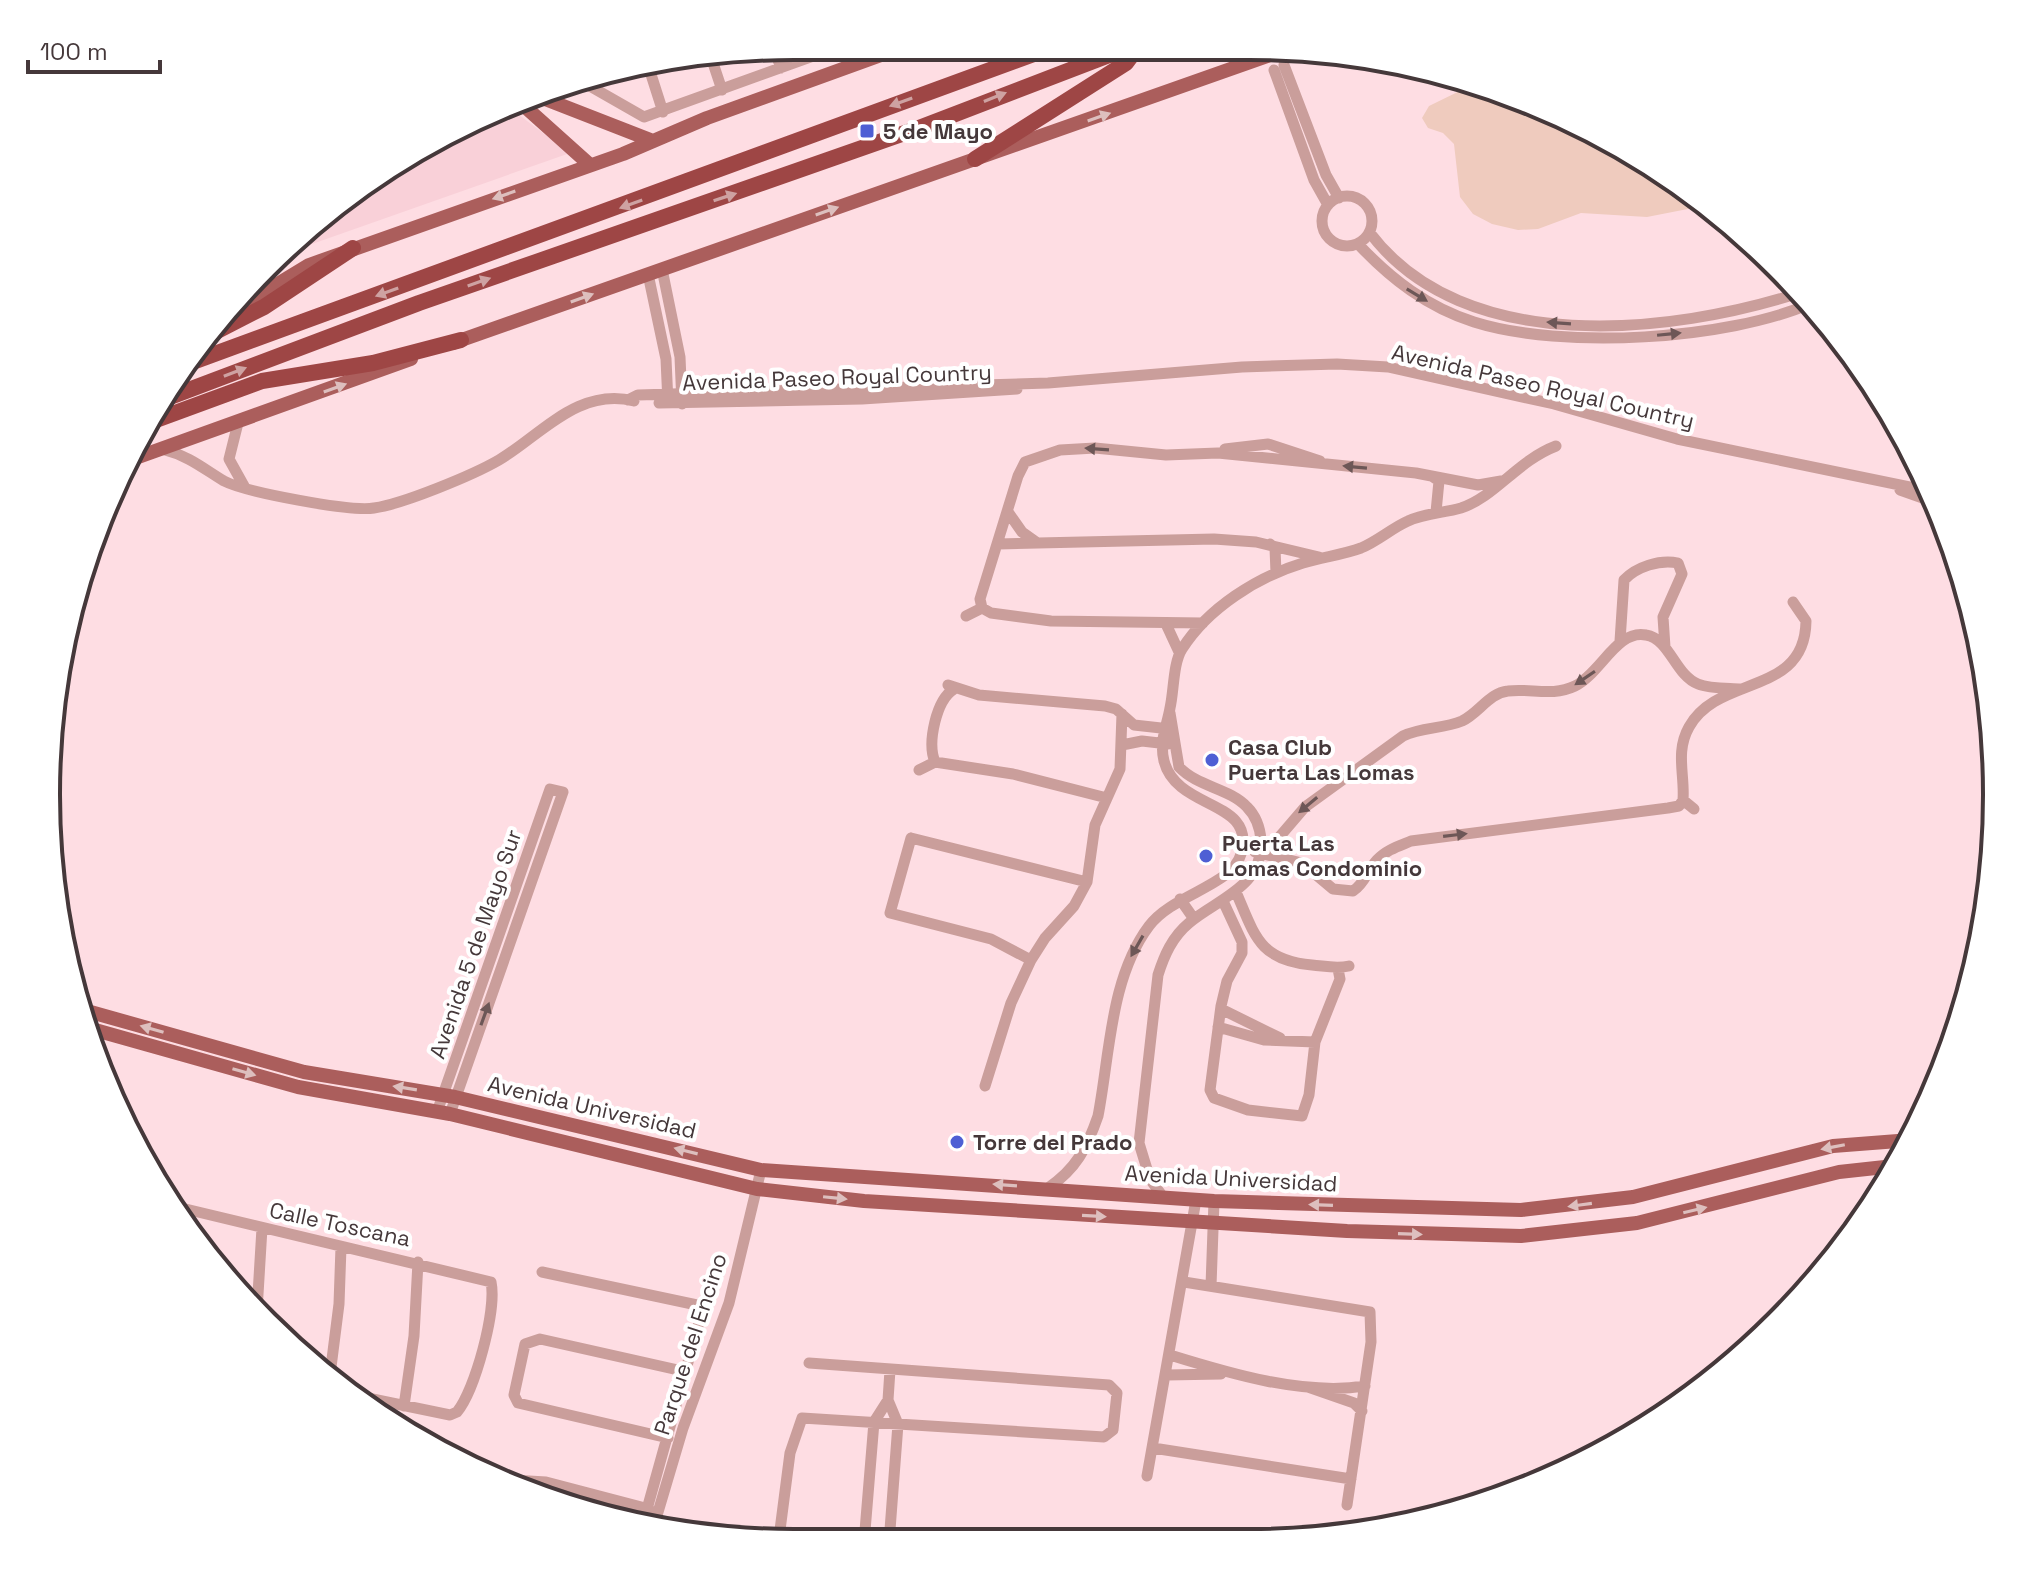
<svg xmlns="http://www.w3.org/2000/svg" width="2043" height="1589" font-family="'Space Grotesk',sans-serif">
	<rect width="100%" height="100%" fill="#fedde3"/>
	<path fill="#f9d0d8" d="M 511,109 L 570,153 L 278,256 L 420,147 Z"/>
	<path fill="#efcbbe" d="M 1476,83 L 1489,86 L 1708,205 L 1647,217 L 1581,213 L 1538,229 L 1518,230 L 1492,224 L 1473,214 L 1460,197 L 1454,144 L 1443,133 L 1428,128 L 1422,118 L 1429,106 Z"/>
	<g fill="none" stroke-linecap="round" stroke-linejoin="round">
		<path stroke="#ca9e9b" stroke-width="11" d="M 774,49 L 781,68
			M 711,57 L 722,90
			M 648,65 L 663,112
			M 1284,65 L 1326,175 L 1339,198
			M 1274,70 L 1314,180 L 1328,205
			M 581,81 L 644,117 L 841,46
			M1322 221a25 25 0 1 1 50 0a25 25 0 1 1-50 0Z
			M 1370,233 C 1464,357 1670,335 1802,292
			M 1358,244 C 1391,279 1427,307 1474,322 C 1563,350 1727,340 1812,303
			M 662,269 L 680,357 L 682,404
			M 648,274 L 666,359 L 668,403
			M 628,400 L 638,395 L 1048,383 L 1242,367 L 1337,364 L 1388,367 L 1554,404 L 1677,439 L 1929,491
			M 659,403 L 862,399 L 1017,389
			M 238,423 L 229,459 L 244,486
			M 1225,449 L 1268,444 L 1320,461
			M 165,450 C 189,456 204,469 224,481 C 245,492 351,512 374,508 C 403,504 473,475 499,460 C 541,435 578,387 634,401
			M 1433,477 L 1439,481 L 1436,512
			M 1900,490 L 1934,502
			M 1008,512 L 1022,532 L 1036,542
			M 998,544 L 1214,539 L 1256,542 L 1319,557
			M 1270,544 L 1275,548 L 1276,573
			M 982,608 L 980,599 L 1018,476 L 1025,462 L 1060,450 L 1095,448 L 1166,455 L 1218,453 L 1416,473 L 1478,485 L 1501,481
			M 982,608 L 991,613 L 1051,621 L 1203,623
			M 966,616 L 982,608
			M 1166,624 L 1179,652
			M 1620,641 L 1624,580 C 1636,567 1660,559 1678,563 L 1682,574 L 1663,617 L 1665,647
			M 948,685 L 979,695 L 1105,706 L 1116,709 L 1134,725 L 1170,729
			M 1122,745 L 1142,741 L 1168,744
			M 935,762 L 1013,774 L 1107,798
			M 935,762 C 927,743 936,700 954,689
			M 919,770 L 935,762
			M 1683,800 C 1685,775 1675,752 1689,727 C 1718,674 1805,697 1806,621 L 1793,602
			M 1683,800 L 1694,809
			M 911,838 L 1087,882
			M 1243,846 L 1275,842 L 1305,807 L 1403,736 C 1422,727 1443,729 1462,721 C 1479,713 1489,693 1508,691 C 1531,688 1552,697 1575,686 C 1601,673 1617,629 1646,635 C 1670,639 1675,675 1698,684 C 1710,689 1728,688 1741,689
			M 1255,852 L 1302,863 L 1333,889 L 1353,891 C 1365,883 1367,871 1377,860 C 1386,850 1399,846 1411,841 L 1668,808 L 1679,806 L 1683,800
			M 1236,892 C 1255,936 1259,960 1312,965 C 1325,966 1336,969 1349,966
			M 1180,899 L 1194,919
			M 1223,901 L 1242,942 L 1242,953 L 1227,981 L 1221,1006 L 1210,1090 L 1214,1098 L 1248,1110 L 1302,1116 L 1309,1095 L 1315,1042 L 1340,979 L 1338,969
			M 890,913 L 991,939 L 1031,960
			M 890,913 L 911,838
			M 1221,1009 L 1280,1038
			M 1218,1027 L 1264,1040 L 1315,1042
			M 985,1086 L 1011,1003 L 1031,960 L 1045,938 L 1074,906 L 1087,882 L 1095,825 L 1120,769 L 1122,714
			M 437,1112 L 550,789 L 563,792 L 450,1114
			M 1048,1188 C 1076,1169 1087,1148 1098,1116 C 1110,1054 1110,978 1149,926 C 1173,894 1232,886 1241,854 C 1257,799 1177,811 1164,761 C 1159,741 1167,726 1170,708 C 1174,691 1173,663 1182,649 C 1208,608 1257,577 1303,563 C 1322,557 1342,555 1361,548 C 1378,541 1392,528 1408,521 C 1425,513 1444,513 1461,508 C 1495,497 1517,461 1556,446
			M 1163,1197 L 1150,1179 L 1139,1143 L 1158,975 C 1164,956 1172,937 1189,923 C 1217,899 1264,887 1261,840 C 1260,828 1256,816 1247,807 C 1229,788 1198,787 1179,767 L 1170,713
			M 173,1206 L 491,1282 C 497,1310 475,1390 457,1412 L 450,1415 L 353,1395
			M 542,1272 L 697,1305 L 702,1312 L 642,1527
			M 1184,1282 L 1370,1312 L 1371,1342 L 1347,1505
			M 1211,1286 L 1214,1201
			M 257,1311 L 262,1228
			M 1170,1355 C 1228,1373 1304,1396 1365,1386
			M 330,1375 L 339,1304 L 341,1247
			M 1167,1375 L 1221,1374
			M 1308,1387 L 1354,1403 L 1362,1411
			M 888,1400 L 898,1424 L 889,1543
			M 404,1406 L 414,1336 L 418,1262
			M 668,1438 L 518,1403 L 514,1395 L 525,1344 L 540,1339 L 687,1372
			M 1153,1448 L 1351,1479
			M 1147,1476 L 1196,1200
			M 495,1479 L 546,1482 L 649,1509
			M 653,1529 L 683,1428 L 729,1303 L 761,1170
			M 780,1530 L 790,1453 L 802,1418 L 1104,1437 L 1113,1430 L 1117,1393 L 1109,1385 L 809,1363
			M 864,1543 L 874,1422 L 888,1400 L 890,1370"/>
		<path stroke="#ab5e5c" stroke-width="14" d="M 540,97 L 653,141
			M 522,104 L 590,165
			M 227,315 L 309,265 L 623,154 L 707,118 L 906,46
			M 453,343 L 1290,48
			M 130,460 L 411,359
			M 80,1009 L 304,1072 L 455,1097 L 761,1170 L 1214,1201 L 1521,1210 L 1633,1197 L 1833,1146 L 1911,1140
			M 88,1028 L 298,1087 L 450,1114 L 757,1189 L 864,1201 L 1347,1231 L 1521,1236 L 1637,1223 L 1839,1172 L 1894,1166"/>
		<path stroke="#9e4645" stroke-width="16" d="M 975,159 L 1126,63 L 1138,47
			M 213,333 L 264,307 L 353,248
			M 190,363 L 1053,47
			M 162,400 L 419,303 L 919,128 L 1130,47
			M 145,424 L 262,381 L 373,363 L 461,340"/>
	</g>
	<defs><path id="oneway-solid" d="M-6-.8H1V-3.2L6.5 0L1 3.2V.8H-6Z" transform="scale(2)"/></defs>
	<g fill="#cea2a2">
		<use href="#oneway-solid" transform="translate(995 97) rotate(-22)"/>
		<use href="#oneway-solid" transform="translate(901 102) rotate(160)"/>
		<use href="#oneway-solid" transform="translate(725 197) rotate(-18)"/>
		<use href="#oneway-solid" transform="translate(631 204) rotate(160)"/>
		<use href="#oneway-solid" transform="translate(479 282) rotate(-19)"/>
		<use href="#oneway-solid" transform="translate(387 292) rotate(160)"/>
		<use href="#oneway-solid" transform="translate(235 372) rotate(-21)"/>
	</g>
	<g fill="#ddbfbe">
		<use href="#oneway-solid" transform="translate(1099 117) rotate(-19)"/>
		<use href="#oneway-solid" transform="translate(504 195) rotate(161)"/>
		<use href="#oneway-solid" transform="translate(827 211) rotate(-19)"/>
		<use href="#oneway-solid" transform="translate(582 298) rotate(-20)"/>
		<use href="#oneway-solid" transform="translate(335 388) rotate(-20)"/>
		<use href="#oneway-solid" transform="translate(152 1029) rotate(-164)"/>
		<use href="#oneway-solid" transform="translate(244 1072) rotate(16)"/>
		<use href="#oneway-solid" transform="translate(405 1088) rotate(-171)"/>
		<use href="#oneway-solid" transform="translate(1833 1147) rotate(169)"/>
		<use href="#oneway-solid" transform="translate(686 1151) rotate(-166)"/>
		<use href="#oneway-solid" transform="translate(1005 1185) rotate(-176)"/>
		<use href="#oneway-solid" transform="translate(835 1198) rotate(6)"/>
		<use href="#oneway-solid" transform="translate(1321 1205) rotate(-178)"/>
		<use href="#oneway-solid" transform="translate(1580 1205) rotate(172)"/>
		<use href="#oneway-solid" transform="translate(1695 1210) rotate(-13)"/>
		<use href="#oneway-solid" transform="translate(1094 1216) rotate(3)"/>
		<use href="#oneway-solid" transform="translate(1410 1234) rotate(2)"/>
	</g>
	<g fill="#6d5757">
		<use href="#oneway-solid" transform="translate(1417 295) rotate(31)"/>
		<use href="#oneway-solid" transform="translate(1559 323) rotate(-176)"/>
		<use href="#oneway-solid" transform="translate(1669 334) rotate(-6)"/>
		<use href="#oneway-solid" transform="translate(1097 449) rotate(-176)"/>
		<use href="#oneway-solid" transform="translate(1355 467) rotate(-175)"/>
		<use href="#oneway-solid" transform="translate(1585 678) rotate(146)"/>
		<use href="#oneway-solid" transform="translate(1308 805) rotate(140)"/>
		<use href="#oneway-solid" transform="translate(1455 835) rotate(-7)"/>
		<use href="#oneway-solid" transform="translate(1137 946) rotate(120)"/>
		<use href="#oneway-solid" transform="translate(485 1014) rotate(-70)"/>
	</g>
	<g fill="#4e5fd4" stroke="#fff" stroke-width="3">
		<rect x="859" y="123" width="16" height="16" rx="4"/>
		<circle cx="1212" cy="760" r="8"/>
		<circle cx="1206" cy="856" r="8"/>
		<circle cx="957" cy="1142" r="8"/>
	</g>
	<g text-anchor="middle" stroke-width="8" stroke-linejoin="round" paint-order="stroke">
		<g font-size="22" font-weight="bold" fill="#45383a" stroke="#fff" text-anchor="start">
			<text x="883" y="139">5 de Mayo</text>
			<text x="1228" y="755">Casa Club<tspan x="1228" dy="25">Puerta Las Lomas</tspan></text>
			<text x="1222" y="851">Puerta Las<tspan x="1222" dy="25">Lomas Condominio</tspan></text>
			<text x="973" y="1150">Torre del Prado</text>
		</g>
		<g font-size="22" fill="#45383a" stroke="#fff">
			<text transform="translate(837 377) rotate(-2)" y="8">Avenida Paseo Royal Country</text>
			<text transform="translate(1543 386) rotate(13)" y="8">Avenida Paseo Royal Country</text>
			<text transform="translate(475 944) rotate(-71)" y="8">Avenida 5 de Mayo Sur</text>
			<text transform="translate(592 1107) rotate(13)" y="8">Avenida Universidad</text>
			<text transform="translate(1231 1178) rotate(3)" y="8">Avenida Universidad</text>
			<text transform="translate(340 1224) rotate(12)" y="8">Calle Toscana</text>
			<text transform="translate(690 1344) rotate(-72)" y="8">Parque del Encino</text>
		</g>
	</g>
	<path d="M0 0H2043V1589H0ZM794 60H1249A734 734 0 0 1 1983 794V795A734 734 0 0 1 1249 1529H794A734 734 0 0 1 60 795V794A734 734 0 0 1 794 60Z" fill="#fff" fill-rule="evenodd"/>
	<path fill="none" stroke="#45383a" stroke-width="4" d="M794 60H1249A734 734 0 0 1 1983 794V795A734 734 0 0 1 1249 1529H794A734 734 0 0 1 60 795V794A734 734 0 0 1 794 60Z"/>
	<path d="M28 60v12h132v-12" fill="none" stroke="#45383a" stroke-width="4"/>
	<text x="40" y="60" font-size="24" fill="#45383a" stroke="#ffffff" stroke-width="6" paint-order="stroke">100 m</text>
</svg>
